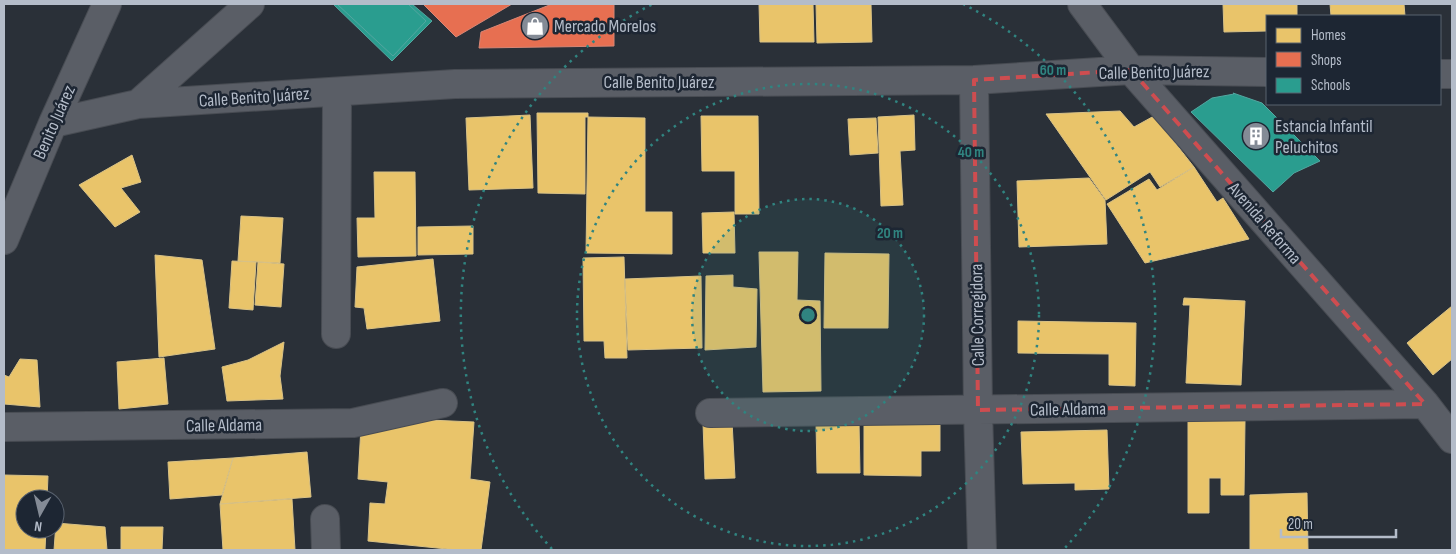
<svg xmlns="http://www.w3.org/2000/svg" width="1456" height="554" font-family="'Sofia Sans Condensed',sans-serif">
	<rect width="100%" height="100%" fill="#2a3038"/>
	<path fill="#e9c46a" stroke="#d9c286" d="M 759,4 L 813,4 L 814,42 L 760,42 Z
		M 816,4 L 871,4 L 872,42 L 817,43 Z
		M 1223,4 L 1297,4 L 1297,16 L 1267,16 L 1267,31 L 1224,32 Z
		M 1330,4 L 1404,4 L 1405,16 L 1331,16 Z
		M 1120,111 L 1134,127 L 1154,116 L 1194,167 L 1160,187 L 1150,172 L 1106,200 L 1046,114 Z
		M 537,113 L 588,113 L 588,117 L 585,117 L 585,194 L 538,193 Z
		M 530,115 L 533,188 L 469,190 L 466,118 Z
		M 914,115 L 915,150 L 900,151 L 903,205 L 881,206 L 878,117 Z
		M 701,116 L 758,116 L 759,214 L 735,214 L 735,171 L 702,171 Z
		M 588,117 L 645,118 L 645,212 L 672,212 L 672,254 L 586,253 Z
		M 876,118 L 878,153 L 850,155 L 848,119 Z
		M 132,155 L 141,182 L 121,188 L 140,212 L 115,227 L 79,185 Z
		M 1194,167 L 1217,202 L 1223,198 L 1249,239 L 1145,263 L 1107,204 L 1149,179 L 1157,190 Z
		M 374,172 L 415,172 L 416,256 L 358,257 L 357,218 L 375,218 Z
		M 1089,178 L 1105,200 L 1107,244 L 1019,247 L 1017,181 Z
		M 734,212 L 735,253 L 703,253 L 702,213 Z
		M 241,216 L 283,218 L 280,263 L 238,261 Z
		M 473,226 L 473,254 L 418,255 L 418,227 Z
		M 759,252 L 798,252 L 797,300 L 820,301 L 821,391 L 763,392 Z
		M 825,253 L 889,254 L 888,328 L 824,328 Z
		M 155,255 L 202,260 L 215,349 L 159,357 Z
		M 624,257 L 627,358 L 605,358 L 604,341 L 584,341 L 583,258 Z
		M 433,259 L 440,321 L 367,329 L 364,308 L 355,307 L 357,267 Z
		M 232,261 L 256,262 L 253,310 L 229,308 Z
		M 258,262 L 284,264 L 281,307 L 255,305 Z
		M 733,275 L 733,287 L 757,289 L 756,347 L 705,350 L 706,276 Z
		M 701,276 L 702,348 L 628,350 L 625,279 Z
		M 1184,298 L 1245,301 L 1241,385 L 1186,383 L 1190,305 L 1183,305 Z
		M 1452,306 L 1452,359 L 1433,375 L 1407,343 Z
		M 1018,321 L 1136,323 L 1135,386 L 1109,385 L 1109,354 L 1018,353 Z
		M 284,342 L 280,376 L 283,399 L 227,401 L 222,367 L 248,360 Z
		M 164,358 L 168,404 L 119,409 L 117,362 Z
		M 20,359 L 37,360 L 40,407 L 4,404 L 4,375 L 9,377 Z
		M 384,418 L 474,422 L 470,479 L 490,482 L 481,550 L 457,550 L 368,541 L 370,503 L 385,504 L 388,482 L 358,479 L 361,427 Z
		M 1188,420 L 1245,421 L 1244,495 L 1221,495 L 1221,478 L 1209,478 L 1209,513 L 1188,513 Z
		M 732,421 L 735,478 L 705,479 L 703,423 Z
		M 859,422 L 860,473 L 817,473 L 816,423 Z
		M 940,422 L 940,451 L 921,451 L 921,476 L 864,475 L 864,423 Z
		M 1107,430 L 1109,489 L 1075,490 L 1075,483 L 1023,484 L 1021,432 Z
		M 307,452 L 311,497 L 220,504 L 233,458 Z
		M 233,458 L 222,495 L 170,499 L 168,462 Z
		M 4,475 L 48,476 L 47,499 L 25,499 L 25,529 L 46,529 L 45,550 L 4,550 Z
		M 1307,493 L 1308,550 L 1250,550 L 1250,495 Z
		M 292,499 L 295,550 L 223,550 L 220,504 Z
		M 56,523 L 105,527 L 107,550 L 54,550 Z
		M 121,527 L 163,527 L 162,550 L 121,550 Z"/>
	<path fill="#e76f51" stroke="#d88675" d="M 423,4 L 512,4 L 456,37 Z
		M 552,4 L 614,4 L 614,46 L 479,48 L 481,32 Z"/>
	<path fill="#2a9d8f" stroke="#53a6a0" d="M 333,4 L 412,4 L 432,21 L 392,61 Z
		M 337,4 L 408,4 L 426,21 L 393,56 Z
		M 1233,93 L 1262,103 L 1320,161 L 1294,173 L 1273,192 L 1191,112 L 1212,98 L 1234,94 Z"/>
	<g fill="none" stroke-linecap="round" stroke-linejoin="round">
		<g stroke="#484c53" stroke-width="30">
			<path id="minor" d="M 1082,4 L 1131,70 L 1425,404 L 1452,439
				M 1440,74 L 1452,74
				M 974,80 L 978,410 L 982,550
				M 138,104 L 250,4
				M 53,123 L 138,104 L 455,84 L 974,80 L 1131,70 L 1267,72
				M 4,240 L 53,123 L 107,4
				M 336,334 L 337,92
				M 710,413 L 1425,404
				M 4,427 L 353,423 L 443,403
				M 325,519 L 326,550"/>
		</g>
		<use href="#minor" stroke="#5a5e66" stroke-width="28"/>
	</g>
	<path fill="none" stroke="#ce4d50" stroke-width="4" stroke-dasharray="10 6" stroke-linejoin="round" d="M 1131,70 L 1425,404 L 978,410 L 974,80 Z"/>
	<circle cx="808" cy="315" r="116" fill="#308480" fill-opacity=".12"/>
	<g fill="none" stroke="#308480" stroke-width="2.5" stroke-dasharray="2.5 5">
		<circle cx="808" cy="315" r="116"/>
		<circle cx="808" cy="315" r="231"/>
		<path d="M552 549A347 347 0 0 1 653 4M963 4A347 347 0 0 1 1064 549"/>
	</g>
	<defs>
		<g id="shop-disc" transform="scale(1.4375)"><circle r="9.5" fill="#848b96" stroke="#1d2633"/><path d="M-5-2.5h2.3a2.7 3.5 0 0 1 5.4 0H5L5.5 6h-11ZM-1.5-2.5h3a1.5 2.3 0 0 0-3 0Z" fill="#fff"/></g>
		<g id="building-disc" transform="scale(1.4375)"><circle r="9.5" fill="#848b96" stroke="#1d2633"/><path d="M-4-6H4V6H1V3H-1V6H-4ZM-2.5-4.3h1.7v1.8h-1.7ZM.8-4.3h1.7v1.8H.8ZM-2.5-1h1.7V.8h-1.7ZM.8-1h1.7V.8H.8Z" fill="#fff"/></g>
	</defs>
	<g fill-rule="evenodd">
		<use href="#shop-disc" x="535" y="26"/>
		<use href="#building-disc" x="1256" y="136"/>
	</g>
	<g text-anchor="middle" stroke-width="5" stroke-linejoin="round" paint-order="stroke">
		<g font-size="18" fill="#b4bcc9" stroke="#1d2633" text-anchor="start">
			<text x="554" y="32">Mercado Morelos</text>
			<text x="1275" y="132">Estancia Infantil<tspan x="1275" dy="21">Peluchitos</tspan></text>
		</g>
		<g font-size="18" fill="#b4bcc9" stroke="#1d2633">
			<text transform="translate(1154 72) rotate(-1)" y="6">Calle Benito Juárez</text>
			<text x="659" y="88">Calle Benito Juárez</text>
			<text transform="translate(254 97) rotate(-4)" y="6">Calle Benito Juárez</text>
			<text transform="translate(54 122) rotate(-66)" y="6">Benito Juárez</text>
			<text transform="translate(1265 223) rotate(49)" y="6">Avenida Reforma</text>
			<text transform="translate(977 315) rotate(-91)" y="6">Calle Corregidora</text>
			<text transform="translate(1068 409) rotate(-1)" y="6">Calle Aldama</text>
			<text transform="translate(224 425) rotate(-1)" y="6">Calle Aldama</text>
		</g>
	</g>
	<circle cx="808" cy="315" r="8" fill="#308480" stroke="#1d2633" stroke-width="2.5"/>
	<g font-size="15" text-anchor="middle" font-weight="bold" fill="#308480" stroke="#1d2633" stroke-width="5" stroke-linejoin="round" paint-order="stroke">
		<text x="1053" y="75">60 m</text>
		<text x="971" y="157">40 m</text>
		<text x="890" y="238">20 m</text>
	</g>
	<rect width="1456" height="554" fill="none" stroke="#b4bcc9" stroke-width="10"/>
	<rect x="1266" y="15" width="175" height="90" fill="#1d2633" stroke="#59626f"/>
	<rect x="1276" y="28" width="25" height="15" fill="#e9c46a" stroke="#59626f"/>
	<text x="1311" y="40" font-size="15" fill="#b4bcc9">Homes</text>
	<rect x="1276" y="52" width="25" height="15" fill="#e76f51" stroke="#59626f"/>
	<text x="1311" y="65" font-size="15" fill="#b4bcc9">Shops</text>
	<rect x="1276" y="78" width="25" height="15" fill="#2a9d8f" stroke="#59626f"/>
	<text x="1311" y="90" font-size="15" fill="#b4bcc9">Schools</text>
	<g transform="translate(40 514) rotate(188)"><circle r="24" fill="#1d2633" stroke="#59626f"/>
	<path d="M0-4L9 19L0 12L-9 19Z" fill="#848b96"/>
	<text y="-8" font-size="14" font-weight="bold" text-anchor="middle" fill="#b4bcc9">N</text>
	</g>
	<path d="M1281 529v8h115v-8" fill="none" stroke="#b4bcc9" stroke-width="2.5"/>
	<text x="1288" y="529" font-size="15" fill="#b4bcc9" stroke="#1d2633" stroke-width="4" paint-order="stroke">20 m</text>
</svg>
